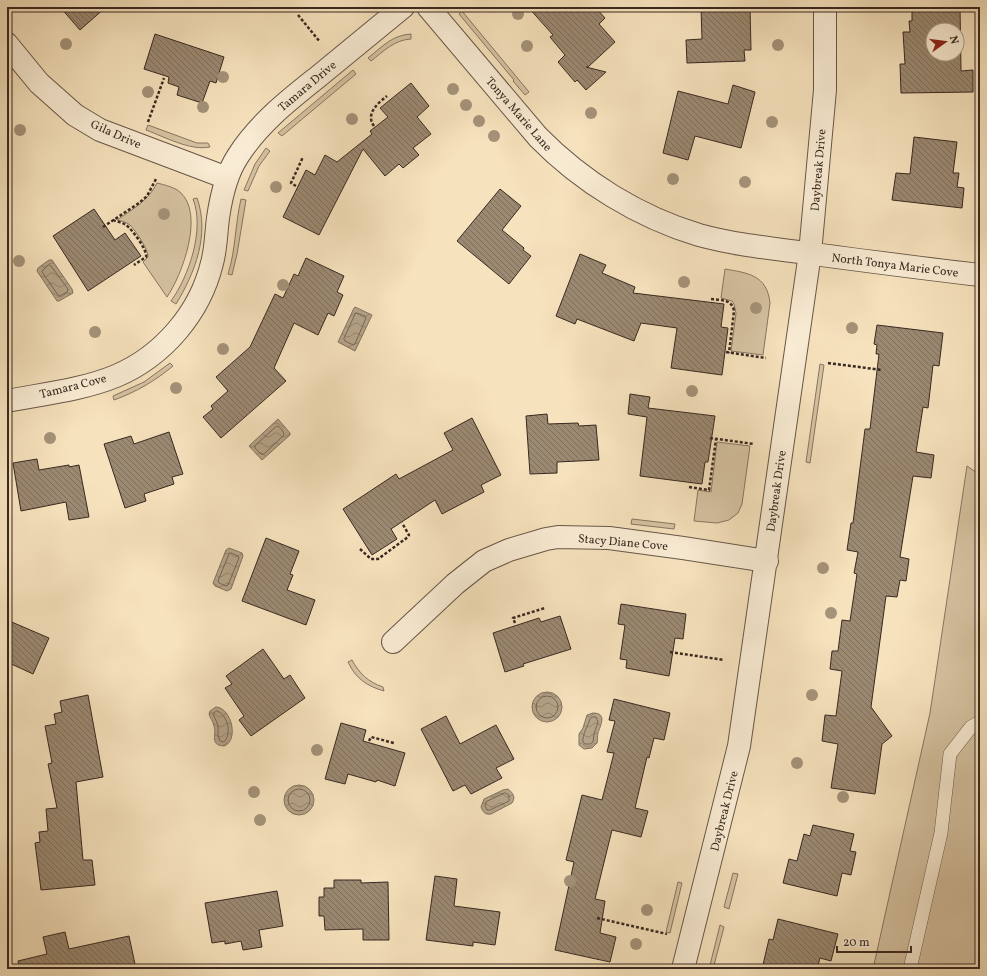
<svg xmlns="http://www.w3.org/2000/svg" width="987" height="976" font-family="Vollkorn,serif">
	<defs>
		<pattern id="water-waves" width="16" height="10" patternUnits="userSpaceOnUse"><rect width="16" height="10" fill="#b5a388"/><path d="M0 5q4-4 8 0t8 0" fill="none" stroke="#94856f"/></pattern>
		<pattern id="building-back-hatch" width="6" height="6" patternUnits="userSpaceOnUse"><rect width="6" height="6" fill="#9b8972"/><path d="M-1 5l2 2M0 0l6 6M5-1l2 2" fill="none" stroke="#7f705d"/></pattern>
	</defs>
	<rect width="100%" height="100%" fill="#f6e2bd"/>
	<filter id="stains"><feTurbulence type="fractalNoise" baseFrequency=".005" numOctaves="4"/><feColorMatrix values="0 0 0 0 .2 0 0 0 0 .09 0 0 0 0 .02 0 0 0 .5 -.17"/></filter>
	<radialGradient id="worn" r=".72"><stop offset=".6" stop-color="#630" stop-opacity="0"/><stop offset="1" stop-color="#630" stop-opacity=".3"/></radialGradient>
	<path fill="#d6c3a2" stroke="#877662" d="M 462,11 L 529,92 L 525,95 L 513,81 L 514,80 L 459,14 Z
		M 411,34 L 411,39 C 394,40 384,51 371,61 L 368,58 C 382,47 392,35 411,34 Z
		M 353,70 L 356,74 L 282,136 L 278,133 Z
		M 148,125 L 197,143 L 208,143 L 210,147 C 190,151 165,137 146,130 Z
		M 266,148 L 270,151 L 259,166 L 248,191 L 244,190 L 255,164 Z
		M 157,183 C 165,185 174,187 180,192 C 205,214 182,275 167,297 L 143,262 L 148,257 C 149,250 135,230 130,225 C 126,222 122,221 117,220 C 133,209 149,200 157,183 Z
		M 197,198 C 210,234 195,273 176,304 L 171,301 C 189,276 205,229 193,199 Z
		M 241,199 L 246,200 L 237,254 L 232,275 L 228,274 C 236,249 235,224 241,199 Z
		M 725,269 C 748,273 767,275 770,303 L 763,355 L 731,351 L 736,313 L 734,304 L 732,301 L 721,298 Z
		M 170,363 L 173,366 C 155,381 136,392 114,400 L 113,396 L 144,382 Z
		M 820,364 L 824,365 L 810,463 L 806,462 Z
		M 717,442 L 750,446 L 742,504 L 738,513 L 729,520 L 717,523 L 694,521 L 698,490 L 711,492 Z
		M 967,466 L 980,475 L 980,969 L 873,969 L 930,713 Z
		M 632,519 L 675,524 L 674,529 L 631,524 Z
		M 352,660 C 359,673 368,682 383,687 L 384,691 C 367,686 356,679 348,662 Z
		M 733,873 L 738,874 L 729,909 L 724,907 Z
		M 678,882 L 682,883 L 670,933 L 666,932 Z
		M 720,925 L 724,927 L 713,969 L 709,969 Z"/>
	<path fill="url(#water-waves)" stroke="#83725f" d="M 49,260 L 52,260 L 72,289 L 73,293 L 59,301 L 57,301 L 37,271 L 38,268 Z
		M 355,307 L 372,315 L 355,351 L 338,342 L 354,308 Z
		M 278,419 L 290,433 L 290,435 L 262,460 L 249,446 Z
		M 229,548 L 242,553 L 243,556 L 231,589 L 227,591 L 215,586 L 213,583 L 226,550 Z
		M532 707a15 15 0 1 1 30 0a15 15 0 1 1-30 0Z
		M 216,707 C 232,708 239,741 224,746 C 209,745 217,735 214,726 C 213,721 210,718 209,714 L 210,711 Z
		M 593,713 C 608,713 600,726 598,733 C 597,737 598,740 597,743 L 592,748 L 584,749 L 579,745 L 579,734 L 583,728 L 587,715 Z
		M284 800a15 15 0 1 1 30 0a15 15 0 1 1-30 0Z
		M 508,789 C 513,793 516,797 512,803 L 491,814 C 485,815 483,812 481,807 L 484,799 L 503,790 Z"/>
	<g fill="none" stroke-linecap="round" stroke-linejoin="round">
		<path stroke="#766654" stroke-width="1" d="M 49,265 L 51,266 L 68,289 L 67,292 L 60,296 L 58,295 L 42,272 L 43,270 Z
			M 356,313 L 365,316 L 366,318 L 355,344 L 353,345 L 345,341 L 344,339 Z
			M 277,426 C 280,426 284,432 284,435 L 264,454 L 261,454 L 255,448 L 255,446 Z
			M 231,553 L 238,556 L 239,558 L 228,585 L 226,586 L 219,583 L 218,581 L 229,554 Z
			M536 707a11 11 0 1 1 22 0a11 11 0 1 1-22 0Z
			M 217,711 C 228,715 232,734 224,742 L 220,741 L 218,736 L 218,725 L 213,714 Z
			M 593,717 L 596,717 L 598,722 L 594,734 L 593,742 L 590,744 L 585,744 L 583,742 C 582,735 588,726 590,719 Z
			M288 800a11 11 0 1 1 22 0a11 11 0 1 1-22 0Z
			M 505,793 L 509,795 L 509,801 L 490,810 L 487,810 L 485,806 L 486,802 Z"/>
	</g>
	<path fill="url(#building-back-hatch)" stroke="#382921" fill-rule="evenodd" d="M 60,7 L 106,7 L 80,30 Z
		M 528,7 L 595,7 L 605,18 L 599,24 L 615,42 L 588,67 L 586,67 L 606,72 L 586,90 L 577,80 L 575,82 L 558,62 L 565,55 L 550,37 L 553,35 Z
		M 701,7 L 750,7 L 751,50 L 744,50 L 745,61 L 687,63 L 686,40 L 702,39 Z
		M 912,7 L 960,7 L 961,71 L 973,70 L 973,92 L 901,93 L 900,64 L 905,64 L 903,32 L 910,32 L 909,21 L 912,21 ZM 933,30 L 957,30 L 957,54 L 933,54 Z
		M 155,34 L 224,57 L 216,83 L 210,81 L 202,103 L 177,95 L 179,87 L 168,83 L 169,77 L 144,69 Z
		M 411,83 L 429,106 L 417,117 L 431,134 L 413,148 L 419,155 L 403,168 L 399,164 L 385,176 L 363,149 L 319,235 L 283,217 L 306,170 L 315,175 L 325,155 L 337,162 L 372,134 L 370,131 L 388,117 L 380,108 Z
		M 733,85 L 755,92 L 741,148 L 695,136 L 688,160 L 663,153 L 678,91 L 728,104 Z
		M 914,137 L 957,142 L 953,173 L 959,173 L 957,187 L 964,188 L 962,208 L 892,200 L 896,173 L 910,174 Z
		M 500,189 L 521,206 L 502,230 L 524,248 L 523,250 L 531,256 L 509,284 L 457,241 Z
		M 94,209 L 115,240 L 125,233 L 141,256 L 88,291 L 53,236 Z
		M 580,254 L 606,265 L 602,273 L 635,287 L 633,293 L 724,304 L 721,327 L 728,328 L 722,375 L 671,368 L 677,328 L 641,323 L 634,341 L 577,319 L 575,324 L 556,316 Z
		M 306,258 L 344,276 L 337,292 L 343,295 L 334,316 L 328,313 L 318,335 L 294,323 L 274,368 L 286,381 L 221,438 L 203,417 L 213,409 L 211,406 L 228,391 L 216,377 L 250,347 L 275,294 L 283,298 L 294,274 L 298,276 Z
		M 877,325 L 943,333 L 939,366 L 933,365 L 928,408 L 923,407 L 916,452 L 934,455 L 931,478 L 913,476 L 900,557 L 909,559 L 906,581 L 900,580 L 897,597 L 886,596 L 871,707 L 892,736 L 882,744 L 875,794 L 831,788 L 838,744 L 822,741 L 825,715 L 836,716 L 842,671 L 830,669 L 832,651 L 838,651 L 842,620 L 850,621 L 857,574 L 854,573 L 858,552 L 847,550 L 851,523 L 853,523 L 865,429 L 870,429 L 879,354 L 876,354 L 877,345 L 874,344 Z
		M 630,394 L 650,397 L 648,408 L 715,416 L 708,462 L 705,462 L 702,484 L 640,476 L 647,417 L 628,414 Z
		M 547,414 L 548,424 L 578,423 L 579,426 L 596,425 L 599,460 L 557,462 L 557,473 L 530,474 L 526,416 Z
		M 472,418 L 501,475 L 481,485 L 484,492 L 442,514 L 435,500 L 391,529 L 397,539 L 372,555 L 343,509 L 396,474 L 399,479 L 453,450 L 444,433 Z
		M 169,432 L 183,474 L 172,477 L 174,484 L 144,494 L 146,501 L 125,508 L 104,444 L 131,436 L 134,444 Z
		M 37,459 L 39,470 L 69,465 L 69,467 L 79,465 L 89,517 L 69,520 L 66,502 L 21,511 L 13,463 Z
		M 266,538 L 299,551 L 290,574 L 293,575 L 287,590 L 315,600 L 306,625 L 242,601 Z
		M 621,604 L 686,614 L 683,639 L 675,638 L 669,676 L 626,668 L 627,660 L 620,659 L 625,625 L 618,624 Z
		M 560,616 L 571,649 L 523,664 L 524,666 L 505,672 L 493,633 L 539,618 L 541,622 Z
		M 7,620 L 49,638 L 33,674 L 7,662 Z
		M 263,649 L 284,679 L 290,675 L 305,698 L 251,736 L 239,720 L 244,716 L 225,688 L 232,684 L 226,676 Z
		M 88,695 L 103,777 L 76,782 L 83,860 L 92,860 L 95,885 L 41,890 L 35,843 L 40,842 L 39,832 L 48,831 L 46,809 L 57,808 L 48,764 L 52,763 L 45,726 L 56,724 L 54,714 L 62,712 L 60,701 Z
		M 614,699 L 670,713 L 664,740 L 654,738 L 649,758 L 647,757 L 635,808 L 648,811 L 641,837 L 612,830 L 595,899 L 605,901 L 600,933 L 616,937 L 610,962 L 555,950 L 574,862 L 566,860 L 582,795 L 602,800 L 614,753 L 607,752 L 615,721 L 609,720 Z
		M 446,716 L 460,744 L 496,725 L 514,759 L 496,768 L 502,778 L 471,794 L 465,785 L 453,791 L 421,729 Z
		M 341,723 L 366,730 L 363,741 L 405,753 L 395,786 L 377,780 L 376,782 L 348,774 L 345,784 L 325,779 Z
		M 813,825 L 854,834 L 850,851 L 856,852 L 851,875 L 842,873 L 837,896 L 783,883 L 789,859 L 797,861 L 804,834 L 810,836 Z
		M 435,876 L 457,879 L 454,906 L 500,912 L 495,945 L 473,942 L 473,946 L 426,940 Z
		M 334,880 L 361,880 L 361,883 L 388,882 L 389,940 L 363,940 L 363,929 L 325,930 L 324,916 L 319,916 L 319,897 L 324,897 L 324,888 L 334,888 Z
		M 277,891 L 283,926 L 259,930 L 262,947 L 243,950 L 241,941 L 225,944 L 225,941 L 212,943 L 205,903 Z
		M 778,919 L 838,934 L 831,961 L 820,958 L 817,969 L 762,969 L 769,939 L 773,940 Z
		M 65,932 L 69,949 L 129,936 L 136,969 L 19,969 L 18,961 L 47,954 L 43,937 Z"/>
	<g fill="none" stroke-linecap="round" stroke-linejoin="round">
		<g stroke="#685748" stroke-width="14">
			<path id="service" d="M 910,969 L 941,833 L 950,754 L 971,727 L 980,722"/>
		</g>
		<g stroke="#685748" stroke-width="24">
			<path id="minor" d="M 428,7 L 538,137 C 582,182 639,217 699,235 C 739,246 780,249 821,255 C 874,262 927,269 980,275
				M 7,44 L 39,83 L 75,115 L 100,130 L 227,178
				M 7,401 C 43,394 82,390 116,376 C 163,356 200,313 212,263 C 216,249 216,233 218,218 C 221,197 226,174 238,156 C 259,123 289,100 319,76 C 347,53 375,30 403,7
				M 393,642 L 455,584 L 484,561 L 509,550 L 546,539 L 558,537 L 609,538 L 683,548 L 767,561
				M 683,969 L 739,746 L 810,253 L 825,90 L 825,7"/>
		</g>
		<path stroke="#382921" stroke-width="2.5" stroke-dasharray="3 2" stroke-linecap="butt" d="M 298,15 L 320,42
			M 148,122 L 164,78
			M 374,126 C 365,114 378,103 387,96
			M 296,186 L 291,183 L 303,157
			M 113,220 C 117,222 122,222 126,225 C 132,229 148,251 146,257 L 134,265
			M 103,227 L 139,203 L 147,196 L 156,179
			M 711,299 C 721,300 732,299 734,311 L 729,353
			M 726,352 L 766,358
			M 828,363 L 882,370
			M 710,438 L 754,444
			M 689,487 L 709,490 L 716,439
			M 360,549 L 371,559 L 378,559 L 408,537 L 409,535 L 402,523
			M 515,623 L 513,618 L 545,608
			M 670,652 L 724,660
			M 369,741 L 371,737 L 394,743
			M 597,918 L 667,934"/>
		<use href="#service" stroke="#f9ecd4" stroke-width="13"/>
		<use href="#minor" stroke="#f9ecd4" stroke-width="22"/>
	</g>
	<g fill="#a49279">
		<circle cx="518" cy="14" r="6"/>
		<circle cx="66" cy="44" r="6"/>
		<circle cx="778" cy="45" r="6"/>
		<circle cx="527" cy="46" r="6"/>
		<circle cx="223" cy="77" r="6"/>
		<circle cx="453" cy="89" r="6"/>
		<circle cx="148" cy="92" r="6"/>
		<circle cx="466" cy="105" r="6"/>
		<circle cx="203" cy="107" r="6"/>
		<circle cx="591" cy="113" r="6"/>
		<circle cx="352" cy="119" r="6"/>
		<circle cx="479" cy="121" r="6"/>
		<circle cx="772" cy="122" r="6"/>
		<circle cx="20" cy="130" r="6"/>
		<circle cx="494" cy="136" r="6"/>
		<circle cx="673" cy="179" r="6"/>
		<circle cx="745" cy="182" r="6"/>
		<circle cx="276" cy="187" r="6"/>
		<circle cx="164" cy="214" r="6"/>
		<circle cx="19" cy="261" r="6"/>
		<circle cx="684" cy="282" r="6"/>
		<circle cx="283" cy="285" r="6"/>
		<circle cx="756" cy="308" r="6"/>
		<circle cx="852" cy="328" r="6"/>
		<circle cx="95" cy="332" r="6"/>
		<circle cx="223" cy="349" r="6"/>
		<circle cx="176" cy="388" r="6"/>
		<circle cx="692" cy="391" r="6"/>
		<circle cx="50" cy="438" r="6"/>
		<circle cx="823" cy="568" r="6"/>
		<circle cx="831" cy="613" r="6"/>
		<circle cx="812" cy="695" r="6"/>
		<circle cx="317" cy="750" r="6"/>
		<circle cx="797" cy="763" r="6"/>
		<circle cx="254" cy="792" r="6"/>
		<circle cx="843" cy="797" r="6"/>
		<circle cx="260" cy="820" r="6"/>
		<circle cx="570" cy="881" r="6"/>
		<circle cx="647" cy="910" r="6"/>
		<circle cx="636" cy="944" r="6"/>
	</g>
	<g text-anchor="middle" stroke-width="3.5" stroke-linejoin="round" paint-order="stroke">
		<g font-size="12" fill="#382921" stroke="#f9ecd4">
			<text transform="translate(307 86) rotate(-40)" y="4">Tamara Drive</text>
			<text transform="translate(519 114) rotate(49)" y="4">Tonya Marie Lane</text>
			<text transform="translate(116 134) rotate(24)" y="4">Gila Drive</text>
			<text transform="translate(818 170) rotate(-85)" y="4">Daybreak Drive</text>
			<text transform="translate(895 265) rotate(7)" y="4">North Tonya Marie Cove</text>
			<text transform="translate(73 386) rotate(-14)" y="4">Tamara Cove</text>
			<text transform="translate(776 491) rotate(-82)" y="4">Daybreak Drive</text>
			<text transform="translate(623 542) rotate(5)" y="4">Stacy Diane Cove</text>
			<text transform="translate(724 811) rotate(-76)" y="4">Daybreak Drive</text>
		</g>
	</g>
	<rect width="987" height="976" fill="none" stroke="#f6e2bd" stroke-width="24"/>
	<rect x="8" y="8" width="971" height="960" fill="none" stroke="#382921" stroke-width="2"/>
	<rect x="12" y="12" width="963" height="952" fill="none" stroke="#382921"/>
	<g transform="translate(945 42) rotate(76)"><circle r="19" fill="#f9ecd4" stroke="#ac9e8c"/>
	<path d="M0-3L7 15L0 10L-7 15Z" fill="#8f2418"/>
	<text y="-6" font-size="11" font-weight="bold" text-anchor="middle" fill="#382921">N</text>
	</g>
	<path d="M837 946v6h74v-6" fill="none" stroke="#382921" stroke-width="2"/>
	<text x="843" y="946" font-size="12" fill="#382921" stroke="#f9ecd4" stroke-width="3" paint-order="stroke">20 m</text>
	<rect width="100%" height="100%" filter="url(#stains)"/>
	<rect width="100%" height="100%" fill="url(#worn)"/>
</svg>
